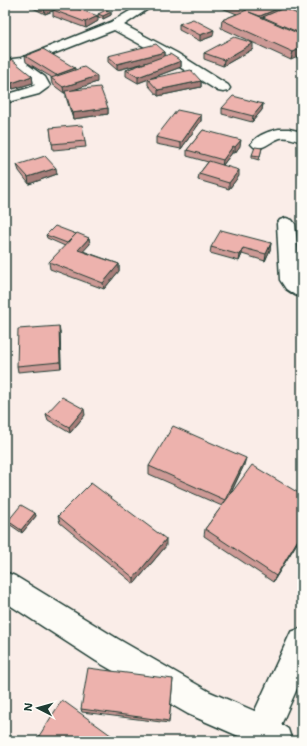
<svg xmlns="http://www.w3.org/2000/svg" width="307" height="746" font-family="'Shantell Sans',sans-serif">
	<rect width="100%" height="100%" fill="#faede8"/>
	<filter id="ink" filterUnits="userSpaceOnUse"><feTurbulence type="fractalNoise" baseFrequency=".025" numOctaves="2"/><feDisplacementMap in="SourceGraphic" scale="8" xChannelSelector="R" yChannelSelector="G"/><feConvolveMatrix kernelMatrix="1 2 1 2 8 2 1 2 1" color-interpolation-filters="sRGB"/></filter>
	<g filter="url(#ink)">
		<g fill="none" stroke-linecap="round" stroke-linejoin="round">
			<g stroke="#1f3d34" stroke-width="3">
				<path id="street" d="M 140,5 L 154,5 L 124,25 L 177,53 L 228,85 L 230,88 L 228,91 L 223,92 L 218,91 L 167,59 L 114,30 L 27,64 L 45,77 L 50,86 L 39,94 L 5,103 L 5,95 L 29,88 L 35,85 L 13,67 L 5,68 L 5,60 L 21,58 L 111,22 Z
					M 279,129 L 289,129 L 302,132 L 302,142 C 295,140 287,136 280,138 C 270,141 265,150 254,147 L 251,144 C 257,135 269,131 279,129 Z
					M 286,218 L 292,220 L 295,224 L 300,279 L 302,281 L 302,297 L 295,295 L 286,289 L 280,280 L 277,224 L 280,220 Z
					M 5,572 L 15,576 L 118,639 L 210,692 L 273,719 L 288,729 L 292,741 L 250,741 L 188,714 L 96,661 L 5,602 Z"/>
			</g>
			<g stroke="#1f3d34" stroke-width="3">
				<path id="secondary" d="M 302,628 L 302,677 L 274,741 L 241,741 L 291,632 Z"/>
			</g>
			<use href="#street" fill="#fdfcf7" fill-rule="evenodd"/>
			<use href="#secondary" fill="#fdfcf7" fill-rule="evenodd"/>
		</g>
		<path fill="#cc9995" stroke="#1f3d34" d="M 32,5 L 67,5 L 98,21 L 86,28 L 53,16 L 53,11 L 45,14 L 33,8 Z
			M 217,5 L 282,5 L 283,9 L 302,16 L 291,60 L 221,28 L 222,20 L 237,14 L 217,6 Z
			M 111,12 L 111,15 L 103,19 L 98,17 L 98,14 Z
			M 179,24 L 213,36 L 200,41 L 179,30 Z
			M 253,49 L 223,66 L 204,59 L 204,53 Z
			M 165,52 L 165,56 L 181,61 L 181,67 L 138,83 L 126,76 L 126,70 L 146,63 L 117,70 L 108,62 L 108,56 Z
			M 25,56 L 75,70 L 97,82 L 73,90 L 108,108 L 108,114 L 73,119 L 66,97 L 66,93 L 64,93 L 52,84 L 51,78 L 51,77 L 26,62 Z
			M 5,61 L 32,76 L 33,83 L 13,89 L 5,82 Z
			M 148,79 L 201,81 L 201,87 L 158,96 L 148,85 Z
			M 263,104 L 262,110 L 252,122 L 222,114 L 222,108 Z
			M 201,115 L 201,121 L 181,149 L 156,144 L 156,137 Z
			M 50,128 L 85,141 L 86,147 L 53,150 Z
			M 203,130 L 240,146 L 235,153 L 232,153 L 223,165 L 239,176 L 229,189 L 198,180 L 199,174 L 208,162 L 187,156 L 187,150 Z
			M 262,148 L 259,160 L 252,158 L 252,155 Z
			M 17,165 L 57,174 L 29,184 L 19,171 Z
			M 76,234 L 89,238 L 90,244 L 83,251 L 119,264 L 119,271 L 104,289 L 50,269 L 49,262 L 65,246 L 47,238 L 46,235 Z
			M 271,243 L 270,250 L 265,261 L 242,254 L 239,261 L 210,253 L 211,247 Z
			M 60,332 L 61,368 L 18,372 L 17,366 Z
			M 46,414 L 85,415 L 70,433 L 48,420 Z
			M 244,465 L 229,497 L 302,495 L 302,535 L 273,582 L 204,536 L 205,529 L 222,506 L 149,474 L 149,466 Z
			M 35,513 L 36,516 L 22,533 L 9,524 L 8,521 Z
			M 58,516 L 166,546 L 134,584 L 60,523 Z
			M 173,679 L 169,723 L 82,712 L 81,709 Z"/>
		<path fill="#a67d79" stroke="#1f3d34" d="M 52,5 L 64,5 L 64,6 L 45,14 L 44,8 Z
			M 284,6 L 282,13 L 263,17 L 263,22 L 259,23 L 260,16 Z
			M 111,12 L 111,15 L 103,19 L 103,16 Z
			M 98,16 L 98,21 L 86,28 L 85,22 Z
			M 214,30 L 213,36 L 200,41 L 200,35 Z
			M 253,43 L 253,49 L 223,66 L 224,60 Z
			M 302,48 L 302,55 L 291,60 L 293,52 Z
			M 165,52 L 165,58 L 117,70 L 117,64 Z
			M 181,61 L 181,67 L 138,83 L 138,77 Z
			M 75,68 L 75,74 L 57,81 L 56,75 Z
			M 32,76 L 33,83 L 13,89 L 12,83 Z
			M 97,76 L 97,82 L 64,93 L 63,87 Z
			M 201,81 L 201,87 L 158,96 L 158,90 Z
			M 263,104 L 262,110 L 252,122 L 253,116 Z
			M 108,108 L 108,114 L 73,119 L 72,113 Z
			M 201,115 L 201,121 L 181,149 L 181,143 Z
			M 241,140 L 240,146 L 235,153 L 235,147 Z
			M 233,146 L 232,153 L 222,166 L 223,160 Z
			M 56,168 L 57,174 L 29,184 L 28,177 Z
			M 239,170 L 239,176 L 229,189 L 229,183 Z
			M 89,238 L 90,244 L 79,256 L 78,250 Z
			M 271,243 L 270,250 L 265,261 L 266,254 Z
			M 243,248 L 242,254 L 239,261 L 240,255 Z
			M 119,264 L 119,271 L 104,289 L 103,283 Z
			M 59,326 L 60,332 L 61,368 L 60,362 Z
			M 84,409 L 85,415 L 70,433 L 69,427 Z
			M 246,458 L 244,465 L 224,507 L 225,500 Z
			M 35,513 L 36,516 L 22,533 L 21,530 Z
			M 302,533 L 302,535 L 273,582 L 276,576 Z
			M 166,539 L 166,546 L 134,584 L 134,578 Z"/>
		<path fill="#edb2ad" stroke="#1f3d34" d="M 37,5 L 52,5 L 44,8 Z
			M 64,5 L 67,5 L 98,16 L 85,22 L 53,10 Z
			M 234,5 L 282,5 L 284,6 L 260,16 L 249,12 L 302,35 L 302,48 L 293,52 L 222,20 L 247,10 Z
			M 284,8 L 302,16 L 302,34 L 263,17 Z
			M 106,10 L 111,12 L 103,16 L 98,14 Z
			M 193,19 L 214,30 L 200,35 L 179,24 Z
			M 234,37 L 253,43 L 224,60 L 204,53 Z
			M 156,44 L 165,52 L 117,64 L 108,56 Z
			M 43,49 L 75,68 L 56,75 L 25,56 Z
			M 170,54 L 181,61 L 138,77 L 126,70 Z
			M 11,59 L 32,76 L 12,83 L 5,77 L 5,61 Z
			M 84,67 L 97,76 L 63,87 L 51,78 Z
			M 191,70 L 201,81 L 158,90 L 148,79 Z
			M 100,87 L 108,108 L 72,113 L 65,91 Z
			M 233,96 L 263,104 L 253,116 L 222,108 Z
			M 177,110 L 201,115 L 181,143 L 156,137 Z
			M 82,125 L 85,141 L 52,144 L 50,128 Z
			M 203,130 L 241,140 L 235,147 L 233,146 L 223,160 L 187,150 Z
			M 255,147 L 262,148 L 260,156 L 252,155 Z
			M 45,156 L 56,168 L 28,177 L 17,165 Z
			M 209,161 L 239,170 L 229,183 L 199,174 Z
			M 55,226 L 76,234 L 67,243 L 46,235 Z
			M 221,230 L 271,243 L 266,254 L 243,248 L 240,255 L 211,247 Z
			M 77,233 L 89,238 L 78,250 L 119,264 L 103,283 L 49,262 Z
			M 59,326 L 60,362 L 17,366 L 18,329 Z
			M 62,397 L 84,409 L 69,427 L 46,414 Z
			M 173,426 L 246,458 L 225,500 L 149,466 Z
			M 252,465 L 302,495 L 302,533 L 276,576 L 205,529 Z
			M 91,483 L 166,539 L 134,578 L 58,516 Z
			M 21,505 L 35,513 L 21,530 L 8,521 Z
			M 88,668 L 173,679 L 169,721 L 81,709 Z
			M 62,700 L 119,741 L 46,741 L 39,736 Z"/>
	</g>
	<rect width="307" height="746" fill="none" stroke="#fdfcf7" stroke-width="20"/>
	<rect x="10" y="10" width="287" height="726" fill="none" stroke="#1f3d34" stroke-width="1.5" filter="url(#ink)"/>
	<g transform="translate(38 708) rotate(276)" stroke="#fdfcf7" stroke-width="3" paint-order="stroke">
	<path d="M0-3L7 15L0 10L-7 15Z" fill="#1f3d34"/>
	<text y="-6" font-size="11" font-weight="bold" text-anchor="middle" fill="#1f3d34">N</text>
	</g>
</svg>
